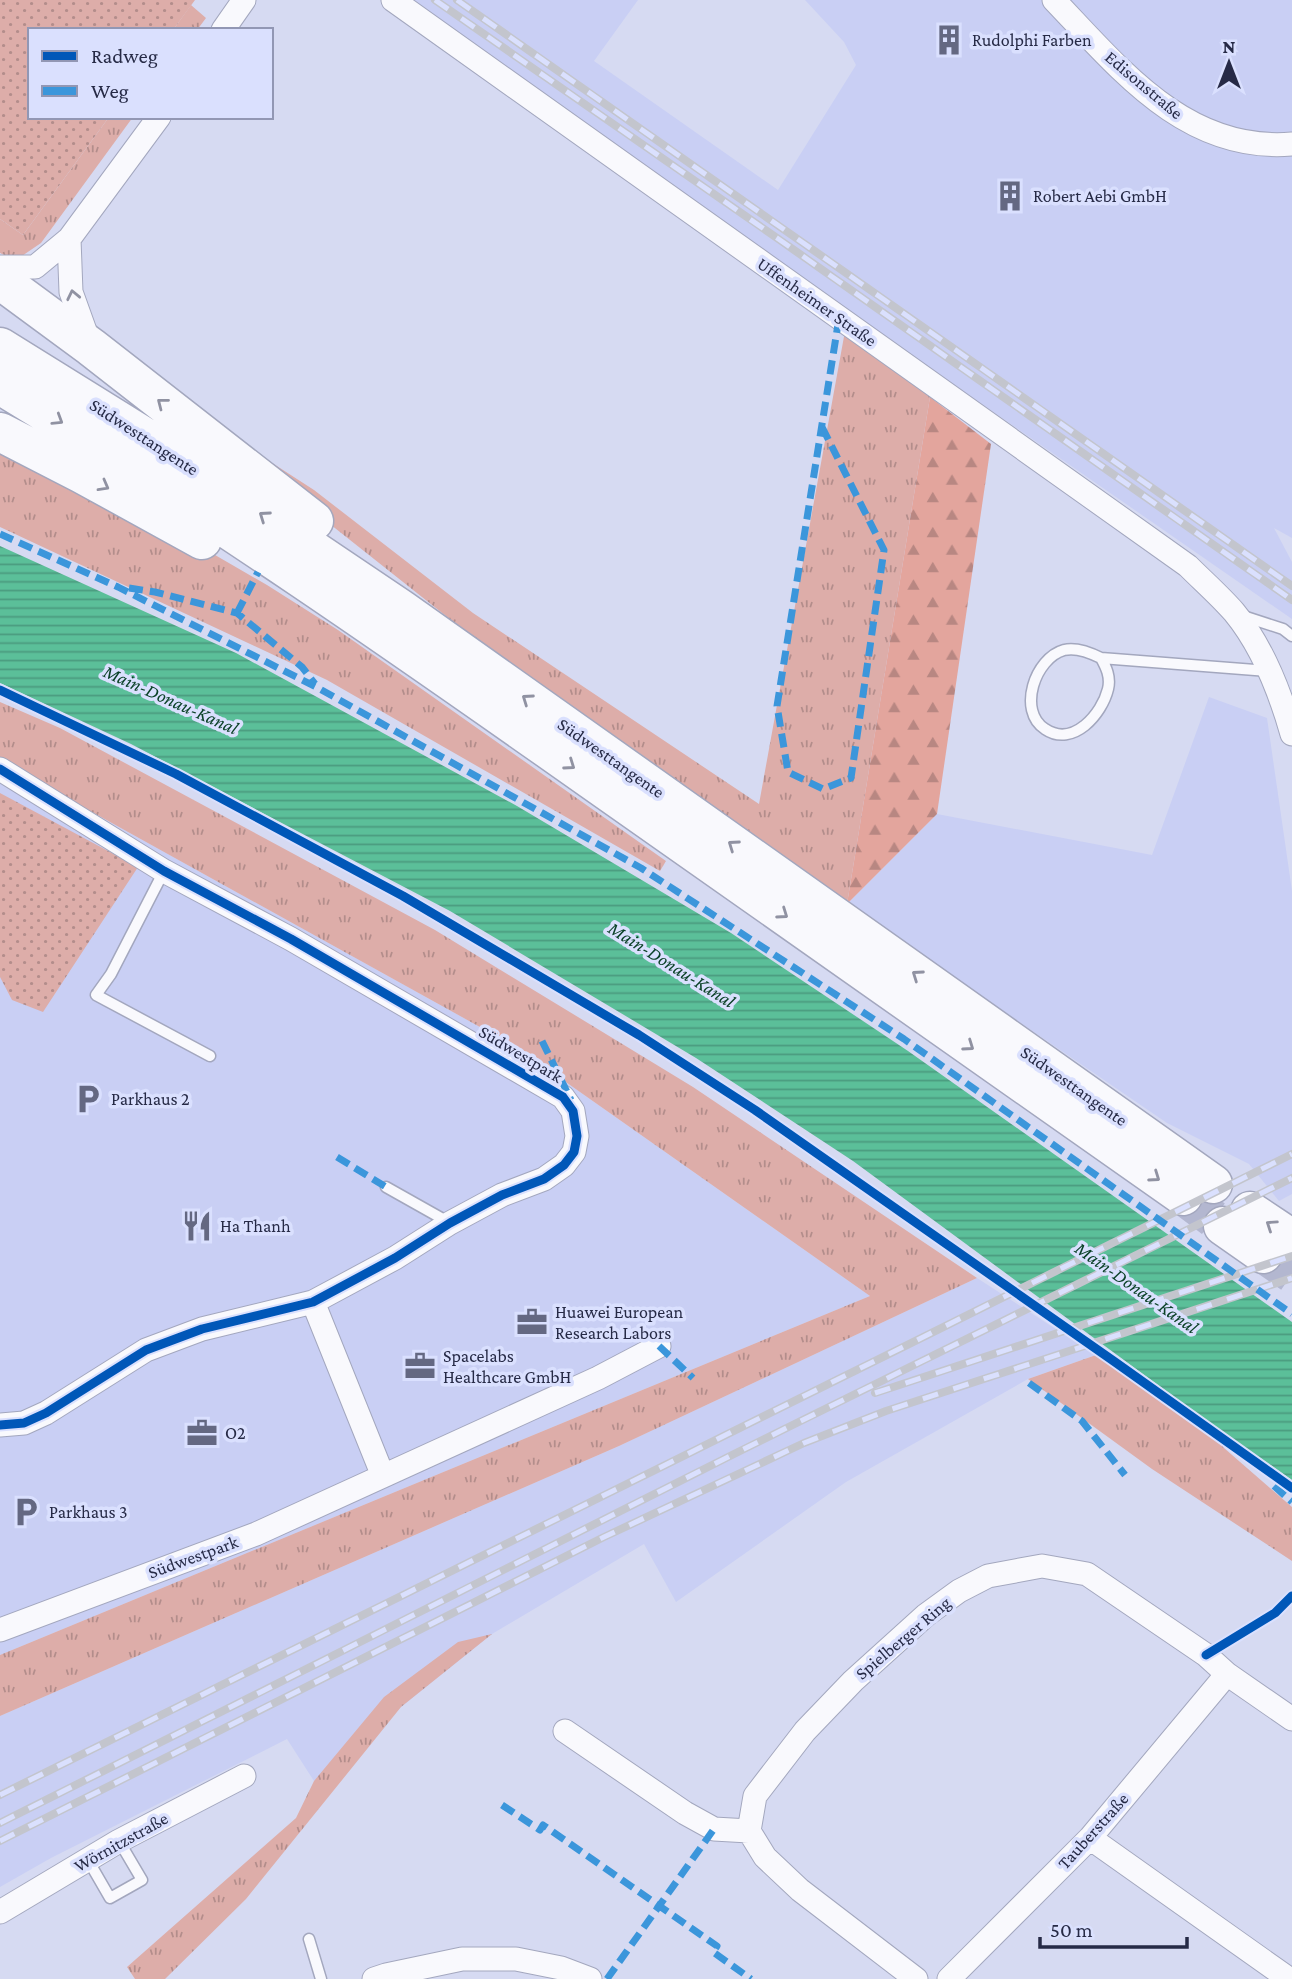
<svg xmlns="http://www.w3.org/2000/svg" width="1292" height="1979" font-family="'Crimson Pro',serif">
	<defs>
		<pattern id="grass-tufts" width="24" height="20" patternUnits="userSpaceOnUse" patternTransform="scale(1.75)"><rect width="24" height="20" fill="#ddada9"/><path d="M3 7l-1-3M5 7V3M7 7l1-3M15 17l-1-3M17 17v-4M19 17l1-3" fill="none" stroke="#b38d8b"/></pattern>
		<pattern id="forest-firs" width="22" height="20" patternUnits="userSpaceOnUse" patternTransform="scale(1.75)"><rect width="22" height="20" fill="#e3a59d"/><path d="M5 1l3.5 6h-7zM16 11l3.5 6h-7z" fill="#b88782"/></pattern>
		<pattern id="park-dots" width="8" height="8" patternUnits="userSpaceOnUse" patternTransform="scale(1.75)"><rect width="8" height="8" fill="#ddada9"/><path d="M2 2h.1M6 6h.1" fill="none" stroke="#b38d8b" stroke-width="1.8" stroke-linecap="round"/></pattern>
		<pattern id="water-rules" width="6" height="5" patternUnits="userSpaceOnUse" patternTransform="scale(1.75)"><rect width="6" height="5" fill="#5bbf99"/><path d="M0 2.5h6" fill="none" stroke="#4b9b7f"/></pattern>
	</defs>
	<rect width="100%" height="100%" fill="#d6daf2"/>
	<path fill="#c9cff4" d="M 399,0 L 638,0 L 594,61 L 778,190 L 856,65 L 844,42 L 805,0 L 1292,0 L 1292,538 L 1274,528 L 1292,562 L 1292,619 Z
		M 1209,697 L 1267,718 L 1292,891 L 1292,1194 L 1279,1201 L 1249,1164 L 1167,1123 L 847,904 L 937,814 L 1152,855 Z
		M 0,761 L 516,1047 L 870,1296 L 0,1655 Z
		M 977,1278 L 1096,1355 L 1028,1379 L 846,1482 L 676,1602 L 644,1544 L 492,1634 L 401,1707 L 314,1781 L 287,1739 L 51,1858 L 0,1887 L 0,1716 L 619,1446 Z"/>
	<path fill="url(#grass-tufts)" d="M 191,5 L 206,18 L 197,30 L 173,30 Z
		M 109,117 L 133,117 L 41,243 L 19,258 L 6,256 L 0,253 L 0,219 L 23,235 Z
		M 845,331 L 930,397 L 847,904 L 791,861 L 451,620 L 167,395 L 314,490 L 473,613 L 759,804 Z
		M 0,443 L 203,548 L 267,585 L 338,630 L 666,861 L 660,871 L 327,680 L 0,527 Z
		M 0,702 L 60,728 L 435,930 L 693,1087 L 977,1278 L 619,1446 L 0,1716 L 0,1655 L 870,1296 L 516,1047 L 0,761 Z
		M 1096,1355 L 1222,1443 L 1224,1448 L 1292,1507 L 1292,1561 L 1152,1469 L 1028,1379 Z
		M 492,1634 L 401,1707 L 246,1899 L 165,1979 L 135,1979 L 127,1967 L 296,1818 L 314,1781 L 384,1697 L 458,1642 Z"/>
	<path fill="url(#forest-firs)" d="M 930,397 L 991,444 L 937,814 L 847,904 Z"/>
	<path fill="url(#park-dots)" d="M 0,0 L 195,0 L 173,30 L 30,30 L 30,117 L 109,117 L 23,235 L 0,219 Z
		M 0,793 L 138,867 L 43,1012 L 12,1000 L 0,977 Z"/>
	<path fill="url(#water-rules)" d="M 0,546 L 236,653 L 517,806 L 731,933 L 908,1051 L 1292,1322 L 1292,1480 L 1222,1432 L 853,1161 L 696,1058 L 450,911 L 131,744 L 0,683 Z"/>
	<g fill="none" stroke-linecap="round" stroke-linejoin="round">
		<path stroke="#b3b7d0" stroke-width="38" stroke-dasharray="38 19" stroke-linecap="butt" d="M 1183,1196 L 1223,1226
			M 1263,1254 L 1292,1274"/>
		<g stroke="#a3a7be" stroke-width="13">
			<path id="lane" d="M 1243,616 L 1283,629 L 1292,636
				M 1101,658 C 1106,667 1111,677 1108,689 C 1102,714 1073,748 1045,729 C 1017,711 1035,658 1064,650 C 1076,647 1091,653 1101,658 L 1268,671
				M 164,871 L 111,974 L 96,995 L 210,1056
				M 386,1187 L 450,1223
				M 88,1860 L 110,1898 L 142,1880 L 119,1841
				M 309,1939 L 321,1979"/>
		</g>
		<g stroke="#a3a7be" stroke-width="25">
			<path id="street" d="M 393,0 L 1188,566 C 1203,581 1220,596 1234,612 C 1263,647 1280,692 1292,734
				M 1054,0 C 1120,69 1186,153 1292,144
				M 223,30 L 244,0
				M 69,239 L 71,292 L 89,342
				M 0,267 L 35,267 L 69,239 L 159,117
				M 0,769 L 164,871 L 291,939 L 563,1097 L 573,1111 L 577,1136 L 574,1152 L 564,1165 L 544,1179 L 502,1195 L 450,1223 L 395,1258 L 313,1302 L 202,1329 L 146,1350 L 46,1413 L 24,1423 L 0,1425
				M 313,1302 L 383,1476
				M 0,1630 L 256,1534 L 598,1378 L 659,1346
				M 565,1731 L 685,1813 L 714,1829 L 749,1831
				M 1090,1838 L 1289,1979
				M 0,1912 L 119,1841 L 244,1776
				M 374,1979 L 386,1975 L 462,1959 L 516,1959 L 561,1968 L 590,1979
				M 916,1979 L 800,1890 L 765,1857 L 749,1831 L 755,1796 L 805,1731 L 853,1681 L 926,1615 L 959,1591 L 988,1576 L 1042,1566 L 1087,1574 L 1206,1655 L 1227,1674 L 1292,1719
				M 949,1979 L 1090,1838 L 1227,1674"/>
		</g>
		<g stroke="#a3a7be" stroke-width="41">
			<path id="highway" d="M 0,280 L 91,347 L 314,521
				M 0,347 L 156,444 L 401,609 L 1213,1184
				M 0,385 C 204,508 399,644 593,781 C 790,920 987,1058 1183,1196
				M 0,432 L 82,474 L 202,540
				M 1250,1211 L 1292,1239
				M 1223,1226 L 1263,1254"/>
		</g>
		<use href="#lane" stroke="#f9f9fd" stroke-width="10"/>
		<use href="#street" stroke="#f9f9fd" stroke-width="23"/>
		<use href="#highway" stroke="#f9f9fd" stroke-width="38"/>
		<g stroke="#c3c5cd" stroke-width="8">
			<path id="rail" d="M 435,0 L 777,238 L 1292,600
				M 457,0 L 1292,586
				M 875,1393 L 1292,1256
				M 0,1795 L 1292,1154
				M 0,1823 L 734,1454 L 1292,1178
				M 0,1841 L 604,1537 L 804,1443 L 886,1411 L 1292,1278"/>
		</g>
		<use href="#rail" stroke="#dae0fe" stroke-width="5" stroke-dasharray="16" stroke-linecap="butt"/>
		<path stroke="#3b96db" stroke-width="7" stroke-dasharray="14 7" stroke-linecap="butt" d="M 822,427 L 884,550 L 851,778 L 823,789 L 788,772 L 777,706 L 839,318
			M 0,534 L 118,587 L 318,688 L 641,868 L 904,1039 L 1292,1314
			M 129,588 L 155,592 L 237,613 L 302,667 L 315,684
			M 237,613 L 258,572
			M 542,1041 L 571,1100
			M 337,1157 L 386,1187
			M 659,1346 L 693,1378
			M 1029,1383 L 1082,1421 L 1125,1475
			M 1274,1486 L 1292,1502
			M 502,1805 L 540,1830 L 543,1825 L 717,1946 L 713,1952 L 751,1979
			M 607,1979 L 714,1829"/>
		<g stroke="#dae0fe" stroke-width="13">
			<path id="cycleway" d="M 0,690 L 176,774 L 403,896 L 639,1035 L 755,1110 L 1115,1362 L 1292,1488
				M 0,769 L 164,871 L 291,939 L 563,1097 L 573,1111 L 577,1136 L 574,1152 L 564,1165 L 544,1179 L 502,1195 L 450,1223 L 395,1258 L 313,1302 L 202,1329 L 146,1350 L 46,1413 L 24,1423 L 0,1425
				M 1206,1655 L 1275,1613 L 1292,1596"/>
		</g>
		<use href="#cycleway" stroke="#0057b8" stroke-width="9"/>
	</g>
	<defs><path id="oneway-chevron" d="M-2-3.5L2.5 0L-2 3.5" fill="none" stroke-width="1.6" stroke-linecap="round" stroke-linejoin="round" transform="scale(1.75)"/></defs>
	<g stroke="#9092a2">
		<use href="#oneway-chevron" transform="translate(73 295) rotate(-102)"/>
		<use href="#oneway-chevron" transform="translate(162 403) rotate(-142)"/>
		<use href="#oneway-chevron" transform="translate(58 420) rotate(32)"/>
		<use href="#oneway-chevron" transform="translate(104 486) rotate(29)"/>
		<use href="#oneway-chevron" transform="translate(264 516) rotate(-145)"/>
		<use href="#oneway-chevron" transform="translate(527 699) rotate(-145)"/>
		<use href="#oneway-chevron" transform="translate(570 765) rotate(35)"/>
		<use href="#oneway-chevron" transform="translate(733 845) rotate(-145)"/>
		<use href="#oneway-chevron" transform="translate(783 914) rotate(35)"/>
		<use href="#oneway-chevron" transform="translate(917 975) rotate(-145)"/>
		<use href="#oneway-chevron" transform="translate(969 1046) rotate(35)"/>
		<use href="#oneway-chevron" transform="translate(1155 1177) rotate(35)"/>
		<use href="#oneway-chevron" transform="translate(1271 1225) rotate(-146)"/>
	</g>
	<defs>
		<g id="building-bare" transform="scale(2.415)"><path d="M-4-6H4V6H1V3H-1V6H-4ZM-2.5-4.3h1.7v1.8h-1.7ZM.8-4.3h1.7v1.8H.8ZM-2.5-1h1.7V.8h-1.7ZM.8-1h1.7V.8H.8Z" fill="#646882" stroke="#dae0fe" stroke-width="2.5" paint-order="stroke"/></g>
		<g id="parking-bare" transform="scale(2.415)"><path d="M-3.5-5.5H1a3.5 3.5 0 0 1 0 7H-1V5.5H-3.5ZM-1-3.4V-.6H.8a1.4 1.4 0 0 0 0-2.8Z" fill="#646882" stroke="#dae0fe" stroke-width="2.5" paint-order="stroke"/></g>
		<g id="restaurant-bare" transform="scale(2.415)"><path d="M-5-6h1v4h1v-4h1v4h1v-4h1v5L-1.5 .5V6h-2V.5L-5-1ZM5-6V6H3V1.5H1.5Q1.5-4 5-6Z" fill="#646882" stroke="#dae0fe" stroke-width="2.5" paint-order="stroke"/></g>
		<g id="office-bare" transform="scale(2.415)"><path d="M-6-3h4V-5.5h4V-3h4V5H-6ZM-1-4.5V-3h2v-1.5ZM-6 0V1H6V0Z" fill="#646882" stroke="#dae0fe" stroke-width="2.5" paint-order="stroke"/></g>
	</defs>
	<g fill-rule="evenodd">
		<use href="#building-bare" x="949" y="40"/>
		<use href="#building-bare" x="1010" y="196"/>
		<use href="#parking-bare" x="88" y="1099"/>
		<use href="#restaurant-bare" x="197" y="1226"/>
		<use href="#office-bare" x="532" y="1322"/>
		<use href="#office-bare" x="420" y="1366"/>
		<use href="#office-bare" x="202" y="1433"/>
		<use href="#parking-bare" x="26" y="1512"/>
	</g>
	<g text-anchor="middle" stroke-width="7" stroke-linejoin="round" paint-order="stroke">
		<g font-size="18" fill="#262a46" stroke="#dae0fe" text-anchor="start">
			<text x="972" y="46">Rudolphi Farben</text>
			<text x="1033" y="202">Robert Aebi GmbH</text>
			<text x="111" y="1105">Parkhaus 2</text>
			<text x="220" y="1232">Ha Thanh</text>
			<text x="555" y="1318">Huawei European<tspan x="555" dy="21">Research Labors</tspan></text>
			<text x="443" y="1362">Spacelabs<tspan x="443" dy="21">Healthcare GmbH</tspan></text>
			<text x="225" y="1439">O2</text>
			<text x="49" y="1518">Parkhaus 3</text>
		</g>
		<g font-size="18" fill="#262a46" stroke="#dae0fe">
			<text transform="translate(1144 85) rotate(40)" y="6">Edisonstraße</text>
			<text transform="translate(817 302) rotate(35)" y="6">Uffenheimer Straße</text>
			<text transform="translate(144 437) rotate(33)" y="6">Südwesttangente</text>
			<text transform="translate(611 758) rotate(35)" y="6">Südwesttangente</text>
			<text transform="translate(521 1054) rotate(31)" y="6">Südwestpark</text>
			<text transform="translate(1074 1086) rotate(35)" y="6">Südwesttangente</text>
			<text transform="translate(193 1557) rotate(-20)" y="6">Südwestpark</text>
			<text transform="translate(903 1638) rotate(-40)" y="6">Spielberger Ring</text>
			<text transform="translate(1093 1831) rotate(-48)" y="6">Tauberstraße</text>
			<text transform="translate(121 1842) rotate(-29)" y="6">Wörnitzstraße</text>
		</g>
		<g font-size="19" font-style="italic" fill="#0b4228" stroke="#dae0fe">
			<text transform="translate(171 699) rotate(24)" y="7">Main-Donau-Kanal</text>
			<text transform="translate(672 964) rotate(32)" y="7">Main-Donau-Kanal</text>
			<text transform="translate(1137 1287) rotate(35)" y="7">Main-Donau-Kanal</text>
		</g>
	</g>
	<rect x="28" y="28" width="245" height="91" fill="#dae0fe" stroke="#9297b4" stroke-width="2"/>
	<rect x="42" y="51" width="35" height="10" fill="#0057b8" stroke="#9297b4" stroke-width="2"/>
	<text x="91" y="63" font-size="21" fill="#262a46">Radweg</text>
	<rect x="42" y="86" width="35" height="10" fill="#3b96db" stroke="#9297b4" stroke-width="2"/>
	<text x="91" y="98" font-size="21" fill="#262a46">Weg</text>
	<g transform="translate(1229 63)" stroke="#dae0fe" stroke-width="5" paint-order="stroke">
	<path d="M0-5L12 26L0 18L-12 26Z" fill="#262a46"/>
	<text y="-10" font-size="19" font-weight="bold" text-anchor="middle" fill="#262a46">N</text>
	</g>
	<path d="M1040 1937v10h147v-10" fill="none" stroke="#262a46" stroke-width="3.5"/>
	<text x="1050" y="1937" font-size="21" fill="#262a46" stroke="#dae0fe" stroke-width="5" paint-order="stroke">50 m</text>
</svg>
